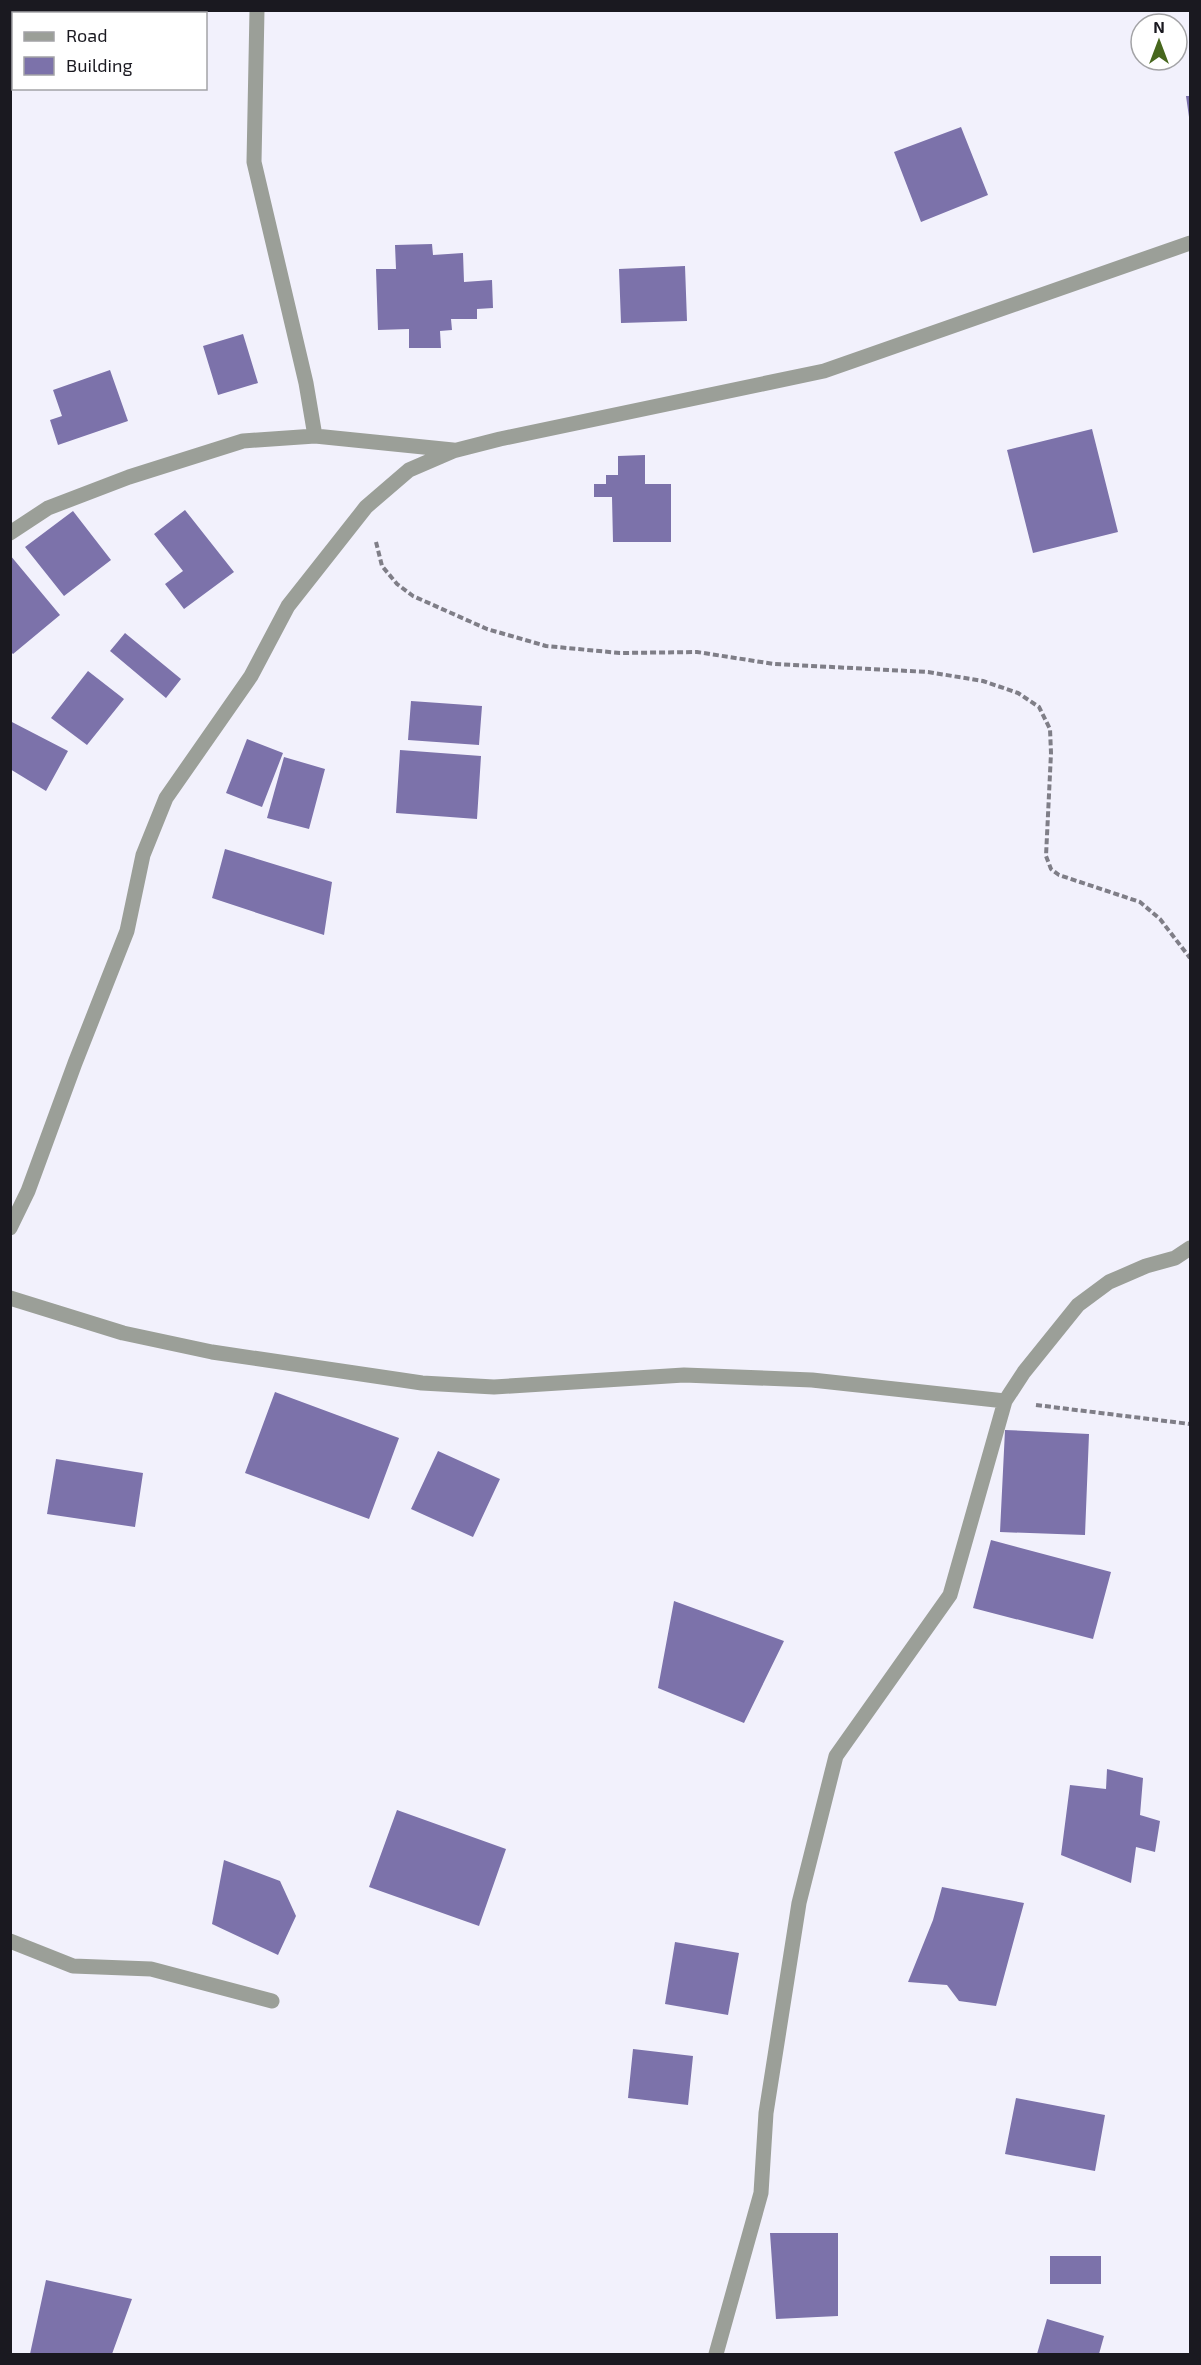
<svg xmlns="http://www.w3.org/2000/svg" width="1201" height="2365" font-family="'Exo 2',sans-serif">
	<rect width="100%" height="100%" fill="#f2f1fc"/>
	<path fill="#7c72aa" d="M 1186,96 L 1190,96 L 1190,117 L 1189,117 Z
		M 961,127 L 988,195 L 921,222 L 894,152 Z
		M 432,244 L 433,255 L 463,253 L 464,282 L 492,280 L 493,308 L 477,309 L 477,319 L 451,319 L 452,330 L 440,331 L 441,348 L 409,348 L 409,329 L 378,330 L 376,269 L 396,269 L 395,245 Z
		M 685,266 L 687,321 L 621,323 L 619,269 Z
		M 243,334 L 258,383 L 218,395 L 203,346 Z
		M 110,370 L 128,421 L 58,445 L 50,420 L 62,416 L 53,390 Z
		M 1092,429 L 1118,532 L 1033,553 L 1007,450 Z
		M 645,455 L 645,484 L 671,484 L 671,542 L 613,542 L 612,497 L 594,497 L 594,484 L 606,484 L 606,475 L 618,475 L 618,456 Z
		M 185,510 L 234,572 L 184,609 L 165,584 L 183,571 L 154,534 Z
		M 73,511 L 111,560 L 64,596 L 25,547 Z
		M 10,555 L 60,615 L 13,654 L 10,651 Z
		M 125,633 L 181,679 L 166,698 L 110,651 Z
		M 88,671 L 124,699 L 87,745 L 51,718 Z
		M 411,701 L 482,706 L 479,745 L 408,740 Z
		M 10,721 L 68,751 L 46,791 L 10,769 Z
		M 247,739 L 283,753 L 262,807 L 226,793 Z
		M 400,750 L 481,756 L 477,819 L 396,813 Z
		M 284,757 L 325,769 L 309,829 L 267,818 Z
		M 225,849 L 332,882 L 324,935 L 212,898 Z
		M 275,1392 L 399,1438 L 369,1519 L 245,1473 Z
		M 1005,1430 L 1089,1434 L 1085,1535 L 1000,1532 Z
		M 438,1451 L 500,1479 L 473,1537 L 411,1509 Z
		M 56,1459 L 143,1473 L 135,1527 L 47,1514 Z
		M 991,1540 L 1111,1572 L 1093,1639 L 973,1608 Z
		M 674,1601 L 784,1641 L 744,1723 L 658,1688 Z
		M 1107,1769 L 1143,1778 L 1140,1815 L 1160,1821 L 1155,1852 L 1136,1847 L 1131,1883 L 1061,1855 L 1070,1785 L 1106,1789 Z
		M 397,1810 L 506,1849 L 479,1926 L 369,1887 Z
		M 224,1860 L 280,1881 L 296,1916 L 278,1955 L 212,1924 Z
		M 942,1887 L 1024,1903 L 996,2006 L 959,2001 L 947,1985 L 908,1982 L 933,1920 Z
		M 675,1942 L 739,1953 L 728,2015 L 665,2004 Z
		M 633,2049 L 693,2056 L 688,2105 L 628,2098 Z
		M 1016,2098 L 1105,2115 L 1095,2171 L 1005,2154 Z
		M 770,2233 L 838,2233 L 838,2316 L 776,2319 Z
		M 1050,2256 L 1101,2256 L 1101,2284 L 1050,2284 Z
		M 46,2280 L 132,2299 L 112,2354 L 30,2354 Z
		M 1047,2319 L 1104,2336 L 1099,2354 L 1037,2354 Z"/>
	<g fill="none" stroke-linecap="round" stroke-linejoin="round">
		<path stroke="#7f7e87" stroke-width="4" stroke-dasharray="6 3" stroke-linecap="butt" d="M 376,542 L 382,566 L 397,584 L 413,596 L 487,629 L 546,646 L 620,653 L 697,652 L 774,664 L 928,672 L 983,681 L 1018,693 L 1039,707 L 1050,729 L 1051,753 L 1046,856 L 1051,869 L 1059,875 L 1140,902 L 1160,919 L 1190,958
			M 1036,1405 L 1190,1424"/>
		<path stroke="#9b9f98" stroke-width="15" d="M 257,10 L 254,162 L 306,383 L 315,436
			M 10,533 L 48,508 L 129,477 L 243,441 L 315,436 L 453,450
			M 10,1228 L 28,1191 L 75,1063 L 127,931 L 143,855 L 166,798 L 251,676 L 288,606 L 366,507 L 409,470 L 453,451 L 500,439 L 824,371 L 1190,243
			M 10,1298 L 123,1333 L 212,1352 L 422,1383 L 494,1387 L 684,1375 L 812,1380 L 1005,1401
			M 10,1941 L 73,1966 L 151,1969 L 272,2001
			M 716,2354 L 761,2193 L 766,2113 L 799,1903 L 836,1756 L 950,1595 L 1005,1401 L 1024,1372 L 1078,1305 L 1109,1282 L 1146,1266 L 1175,1258 L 1190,1248"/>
	</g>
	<rect width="1201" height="2365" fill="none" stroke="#1a1920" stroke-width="24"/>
	<rect x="12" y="12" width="195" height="78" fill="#ffffff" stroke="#a3a3a6" stroke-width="1.5"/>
	<rect x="24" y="32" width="30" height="9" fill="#9b9f98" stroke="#a3a3a6" stroke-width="1.5"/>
	<text x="66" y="42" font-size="18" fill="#1a1920">Road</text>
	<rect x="24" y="57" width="30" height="18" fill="#7c72aa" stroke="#a3a3a6" stroke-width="1.5"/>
	<text x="66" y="72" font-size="18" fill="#1a1920">Building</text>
	<g transform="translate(1159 42)"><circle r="28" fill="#ffffff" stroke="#a3a3a6" stroke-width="1.5"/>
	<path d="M0-4.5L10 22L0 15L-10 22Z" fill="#47671d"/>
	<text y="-9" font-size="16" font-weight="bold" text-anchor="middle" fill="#1a1920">N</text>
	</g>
</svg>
